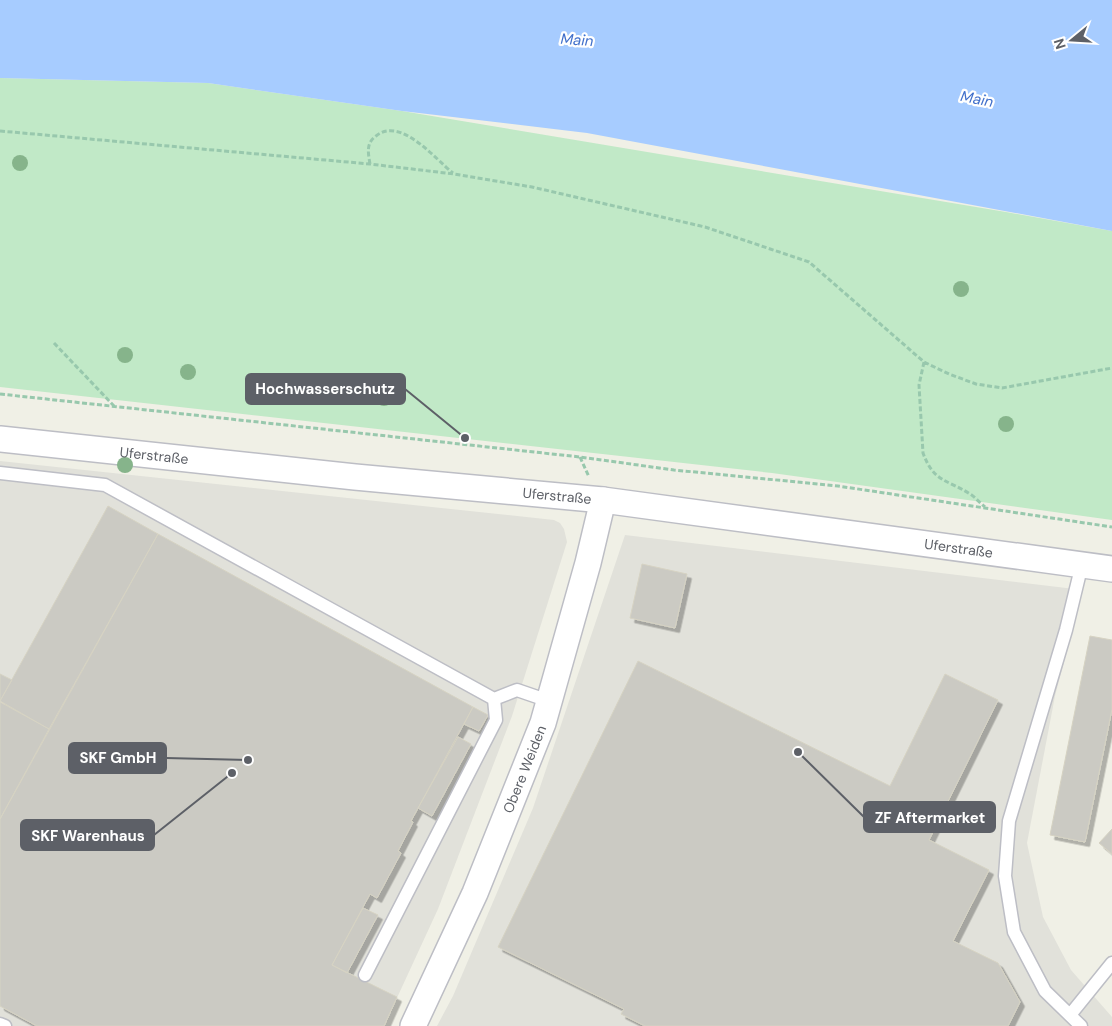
<svg xmlns="http://www.w3.org/2000/svg" width="1112" height="1026" font-family="'DM Sans',sans-serif">
	<defs>
		<filter id="shadow"><feDropShadow dx="4.5" dy="4.5" stdDeviation="0" flood-color="#0004"/></filter>
	</defs>
	<rect width="100%" height="100%" fill="#f0f0e6"/>
	<path fill="#e1e1da" d="M 0,461 L 554,520 L 560,523 L 564,529 L 567,542 L 512,716 L 438,909 L 384,1026 L 0,1026 Z
		M 625,535 L 1083,590 L 1055,696 L 1027,843 L 1043,917 L 1071,970 L 1112,1017 L 1112,1026 L 437,1026 L 453,996 L 533,808 Z"/>
	<path fill="#c1e9c7" d="M 0,78 L 208,83 L 402,111 L 1006,212 L 1112,231 L 1112,520 L 772,473 L 0,387 Z"/>
	<path fill="#a7ccff" d="M 0,0 L 1112,0 L 1112,231 L 587,133 L 402,111 L 208,83 L 0,78 Z"/>
	<path fill="#cbcac3" stroke="#d6d3c3" filter="url(#shadow)" d="M 108,506 L 158,534 L 49,729 L 0,701 Z
		M 158,534 L 473,707 L 411,821 L 413,822 L 398,851 L 401,853 L 377,898 L 370,894 L 332,965 L 397,997 L 384,1026 L 37,1026 L 0,1006 L 0,819 Z
		M 642,564 L 687,574 L 675,628 L 630,618 Z
		M 1090,636 L 1112,640 L 1112,709 L 1085,842 L 1050,835 Z
		M 638,661 L 890,786 L 945,674 L 998,700 L 929,840 L 989,870 L 953,941 L 998,963 L 1020,1002 L 1008,1026 L 645,1026 L 621,1014 L 624,1009 L 498,947 Z
		M 0,674 L 12,680 L 0,701 Z
		M 0,702 L 49,729 L 0,819 Z
		M 473,707 L 488,715 L 479,731 L 464,724 Z
		M 458,737 L 471,744 L 432,816 L 418,808 Z
		M 1112,829 L 1112,854 L 1099,843 Z
		M 363,908 L 378,915 L 347,973 L 332,965 Z"/>
	<g fill="none" stroke-linecap="round" stroke-linejoin="round">
		<g stroke="#bdbec5" stroke-width="15">
			<path id="lane" d="M 0,473 L 105,485 L 494,699 L 517,690 L 549,701
				M 365,975 L 496,720 L 494,699
				M 1070,1015 L 1112,963
				M 0,1024 L 5,1026
				M 1081,1026 L 1045,991 L 1014,932 L 1005,876 L 1009,821 L 1066,630 L 1082,564"/>
		</g>
		<g stroke="#bdbec5" stroke-width="28">
			<g id="street">
				<path id="s1" d="M 0,439 L 355,477 L 603,500 L 1112,569"/>
				<path id="s2" d="M 413,1026 L 475,893 L 543,723 L 588,563 L 603,500"/>
			</g>
		</g>
		<path stroke="#98c8ad" stroke-width="3" stroke-dasharray="5 2.5" stroke-linecap="butt" d="M 0,131 L 370,164 L 454,174 L 532,187 L 705,227 L 809,262 L 924,362 L 949,374 L 976,384 L 1002,388 L 1112,368
			M 370,164 C 368,152 366,143 376,136 C 401,116 435,159 453,173
			M 54,343 L 114,406
			M 924,362 L 919,385 L 923,453 C 934,483 947,479 970,494 C 975,497 980,503 985,507
			M 0,394 L 580,457 L 674,470 L 838,486 L 1112,527
			M 580,457 L 589,477"/>
		<use href="#lane" stroke="#fff" stroke-width="12"/>
		<use href="#street" stroke="#fff" stroke-width="25"/>
	</g>
	<g fill="#86b48b">
		<circle cx="20" cy="163" r="8"/>
		<circle cx="961" cy="289" r="8"/>
		<circle cx="125" cy="355" r="8"/>
		<circle cx="188" cy="372" r="8"/>
		<circle cx="384" cy="398" r="8"/>
		<circle cx="1006" cy="424" r="8"/>
		<circle cx="125" cy="465" r="8"/>
	</g>
	<g text-anchor="middle" stroke-width="4.5" stroke-linejoin="round" paint-order="stroke">
		<g font-size="14" fill="#5d6067" stroke="#fff">
			<text dy="5" stroke="none"><textPath href="#s1" startOffset="155">Uferstraße</textPath></text>
			<text dy="5" stroke="none"><textPath href="#s1" startOffset="560">Uferstraße</textPath></text>
			<text dy="5" stroke="none"><textPath href="#s1" startOffset="965">Uferstraße</textPath></text>
			<text dy="5" stroke="none"><textPath href="#s2" startOffset="280">Obere Weiden</textPath></text>
		</g>
		<g font-size="15" font-style="italic" fill="#4170cb" stroke="#fff">
			<text transform="translate(577 40) rotate(4)" y="5">Main</text>
			<text transform="translate(977 99) rotate(11)" y="5">Main</text>
		</g>
	</g>
	<path fill="none" stroke="#5d6067" stroke-width="2" d="M465 438L405 389M248 760L166 758M798 752L864 817M232 773L154 835"/>
	<g fill="#5d6067" stroke="#fff" stroke-width="2">
		<circle cx="465" cy="438" r="5"/>
		<circle cx="248" cy="760" r="5"/>
		<circle cx="798" cy="752" r="5"/>
		<circle cx="232" cy="773" r="5"/>
	</g>
	<g fill="#5d6067" stroke="#5d6067" stroke-width="2">
		<rect x="246" y="374" width="159" height="30" rx="5"/>
		<rect x="69" y="743" width="97" height="30" rx="5"/>
		<rect x="864" y="802" width="131" height="30" rx="5"/>
		<rect x="21" y="820" width="133" height="30" rx="5"/>
	</g>
	<g font-size="15" text-anchor="middle" font-weight="bold" fill="#fff">
		<text x="325" y="394">Hochwasserschutz</text>
		<text x="118" y="763">SKF GmbH</text>
		<text x="930" y="823">ZF Aftermarket</text>
		<text x="88" y="841">SKF Warenhaus</text>
	</g>
	<g transform="translate(1072 40) rotate(252)" stroke="#ffffff" stroke-width="4" paint-order="stroke">
	<path d="M0-4L9 19L0 12L-9 19Z" fill="#5d6067"/>
	<text y="-8" font-size="14" font-weight="bold" text-anchor="middle" fill="#5d6067">N</text>
	</g>
</svg>
